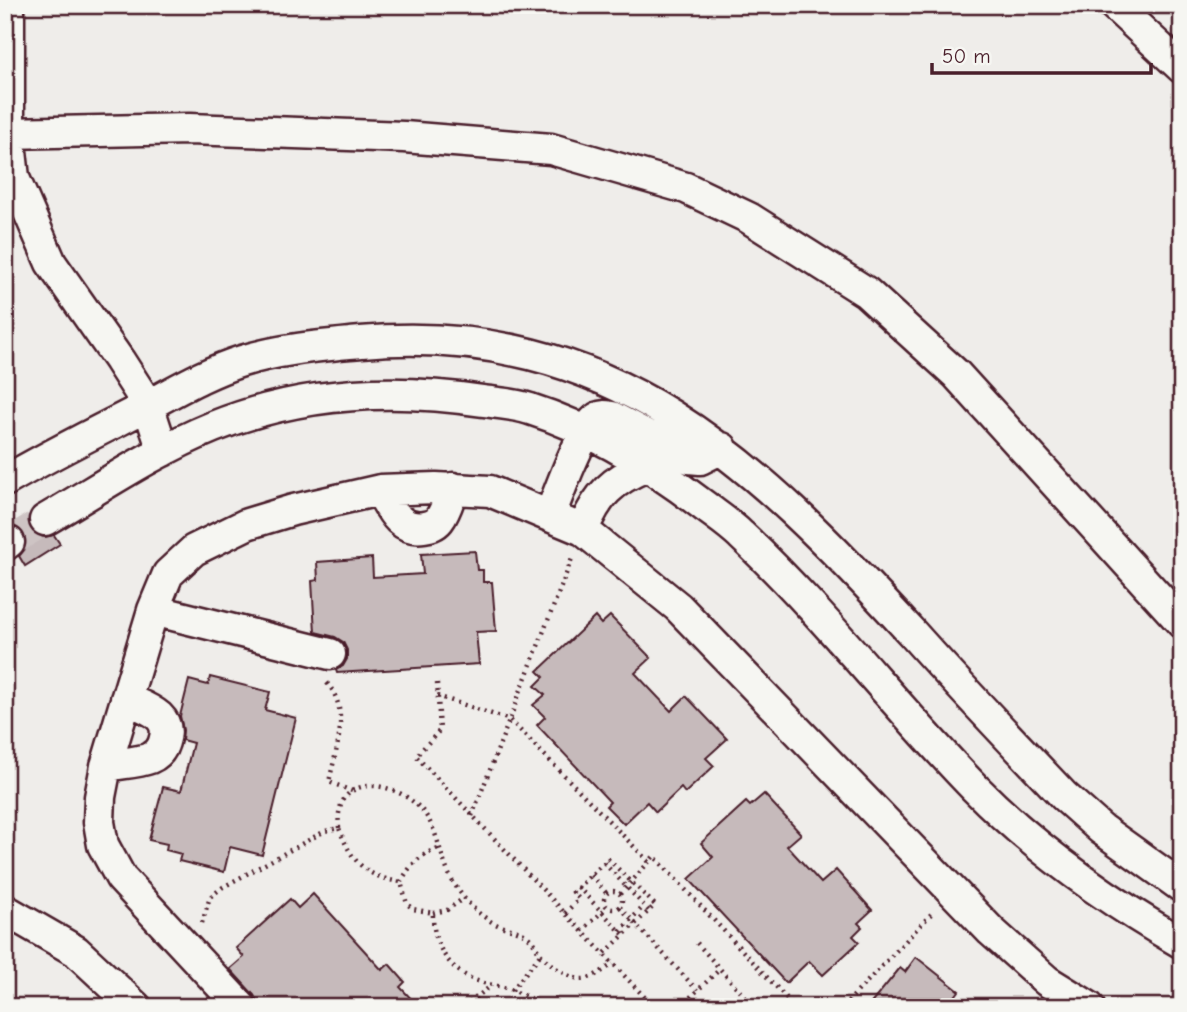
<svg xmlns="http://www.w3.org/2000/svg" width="1187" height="1012" font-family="'Comic Neue',sans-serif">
	<rect width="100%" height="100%" fill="#efedea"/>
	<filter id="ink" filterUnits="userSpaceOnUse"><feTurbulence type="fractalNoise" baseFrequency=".0143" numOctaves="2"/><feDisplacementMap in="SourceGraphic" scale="14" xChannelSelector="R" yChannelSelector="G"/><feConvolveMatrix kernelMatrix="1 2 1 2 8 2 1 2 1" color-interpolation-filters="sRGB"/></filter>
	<g filter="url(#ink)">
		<path fill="#c6babb" stroke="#4a1f2b" stroke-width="2" d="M 28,520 L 30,528 L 36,535 L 45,537 L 54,535 L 60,544 L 25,566 L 19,556 L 25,549 L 26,539 L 23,532 L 17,527 Z
			M 475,551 L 477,570 L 483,570 L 483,582 L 492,582 L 496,631 L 476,632 L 479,664 L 337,673 L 336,670 L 343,666 L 347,659 L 347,650 L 343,642 L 335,637 L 315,632 L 312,581 L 318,580 L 317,562 L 372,558 L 373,577 L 423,574 L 421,554 Z
			M 610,616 L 651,658 L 635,673 L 671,711 L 686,696 L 727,739 L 706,758 L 714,766 L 685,793 L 681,788 L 656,812 L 647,802 L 624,824 L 606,806 L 610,802 L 537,725 L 545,717 L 533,705 L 545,695 L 535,686 L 544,677 L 538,671 L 595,617 L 601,624 Z
			M 210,677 L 270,692 L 265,710 L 296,718 L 262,855 L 230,847 L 224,872 L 179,861 L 181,854 L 166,850 L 167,844 L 149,840 L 163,787 L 181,791 L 193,743 L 182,740 L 183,730 L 180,716 L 189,680 L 208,685 Z
			M 764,794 L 801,834 L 787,846 L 821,883 L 836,870 L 872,910 L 858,923 L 862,927 L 853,936 L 859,942 L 823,975 L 809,961 L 786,983 L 689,879 L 713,857 L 701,843 L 746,802 L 750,806 Z
			M 313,894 L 382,970 L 389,964 L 405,982 L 400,987 L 419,1007 L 260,1007 L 254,995 L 230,969 L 244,957 L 236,948 L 290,899 L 298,908 Z
			M 916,957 L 959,991 L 947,1007 L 868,1007 L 900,968 L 905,972 Z"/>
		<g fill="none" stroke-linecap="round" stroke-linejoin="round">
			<path stroke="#cec4c4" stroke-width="30" stroke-dasharray="30 15" stroke-linecap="butt" d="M 9,542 L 45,520"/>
			<g stroke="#4a1f2b" stroke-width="35">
				<path id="minor" d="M 9,5 L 9,133 L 14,178 L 51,263 L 119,360 L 148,405 L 163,451
					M 1114,5 L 1182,68
					M 9,133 L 189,129 L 404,137 L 551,149 L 686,188 L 749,218 L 866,292 L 956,374 L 1182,623
					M 5,481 C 51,454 98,431 145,407 C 177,390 207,372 242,361 C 281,349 321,346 361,342 C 611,320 756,463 913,634 C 962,689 1013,742 1064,796 L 1101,829 L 1182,887
					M 380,490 C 391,509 399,531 424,527 C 430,526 435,525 439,520 C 446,511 449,498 453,488
					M 550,515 C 559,493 579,434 596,419 C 600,415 606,416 612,417 L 689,458 L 700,459 L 722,448
					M 45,520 C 100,488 154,451 213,427 C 299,392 392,387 483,401 C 498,403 516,404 530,409 C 593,429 652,466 703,505 C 716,515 730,524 741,535 C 824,613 894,705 974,787 C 1035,849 1107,900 1182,943
					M 583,530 C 597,495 612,480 647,466
					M 5,545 L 9,542
					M 153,610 L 330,654
					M 106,766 C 120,763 137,763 150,758 C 157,755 162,749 164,742 C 173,715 146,708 126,699
					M 5,910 L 76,951 L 136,1007
					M 241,1007 L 121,878 L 103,845 L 99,822 L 100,797 L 106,766 L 153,610 L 168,574 L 194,550 L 247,524 L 293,510 L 380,490 L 436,488 L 490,491 L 583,530 L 678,607 L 991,931 L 1047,981 L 1089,1007"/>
			</g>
			<path stroke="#4a1f2b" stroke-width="4.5" stroke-dasharray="2 5" stroke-linecap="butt" d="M 327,683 C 351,711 336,749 329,782 L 352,791
				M 437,683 L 440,730 L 416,756 L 654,1007
				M 437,696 L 510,720 L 649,862 L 654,856 L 795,1007
				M 472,816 L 573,556
				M 339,828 C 333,773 391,778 420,808 C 440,829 439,861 455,885 C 465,901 480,917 498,925 C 508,929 519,930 527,936 C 534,941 535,947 540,953 C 546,962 568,978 580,979 C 591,980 604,970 613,964
				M 604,863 L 649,911
				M 591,875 L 607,894
				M 401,882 C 410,865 420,855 438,848
				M 578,887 L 624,935
				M604 900a9 9 0 1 1 18 0a9 9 0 1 1-18 0Z
				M 620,894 L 649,862
				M 620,907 L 697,990
				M 433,913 L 447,910 L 464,898
				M 565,913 L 579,899 L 573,892 L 608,859 L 655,905 L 604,954
				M 202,923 L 210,897 L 223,887 L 325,831 L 339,828 C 351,861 365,877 401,882 L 407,904 L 413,909 L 433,913 C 432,944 449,972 480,982 C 490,985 502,986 512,990 C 524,995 536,1001 548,1007
				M 582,931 L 607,907
				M 620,931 L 644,906
				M 697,943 L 720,969
				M 512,990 L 540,955
				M 464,1007 L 492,985
				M 654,1007 L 659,1003 L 664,1007
				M 680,1007 L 720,969 L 754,1007
				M 843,1007 L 933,912"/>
			<use href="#minor" stroke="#f6f6f2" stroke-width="30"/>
		</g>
	</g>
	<rect width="1187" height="1012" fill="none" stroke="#f6f6f2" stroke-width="28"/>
	<rect x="14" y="14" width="1159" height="984" fill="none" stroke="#4a1f2b" stroke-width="2.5" filter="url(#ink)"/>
	<path d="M932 63v10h219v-10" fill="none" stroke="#4a1f2b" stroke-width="3.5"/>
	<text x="942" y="63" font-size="21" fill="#4a1f2b" stroke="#f6f6f2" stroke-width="5" paint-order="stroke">50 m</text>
</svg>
